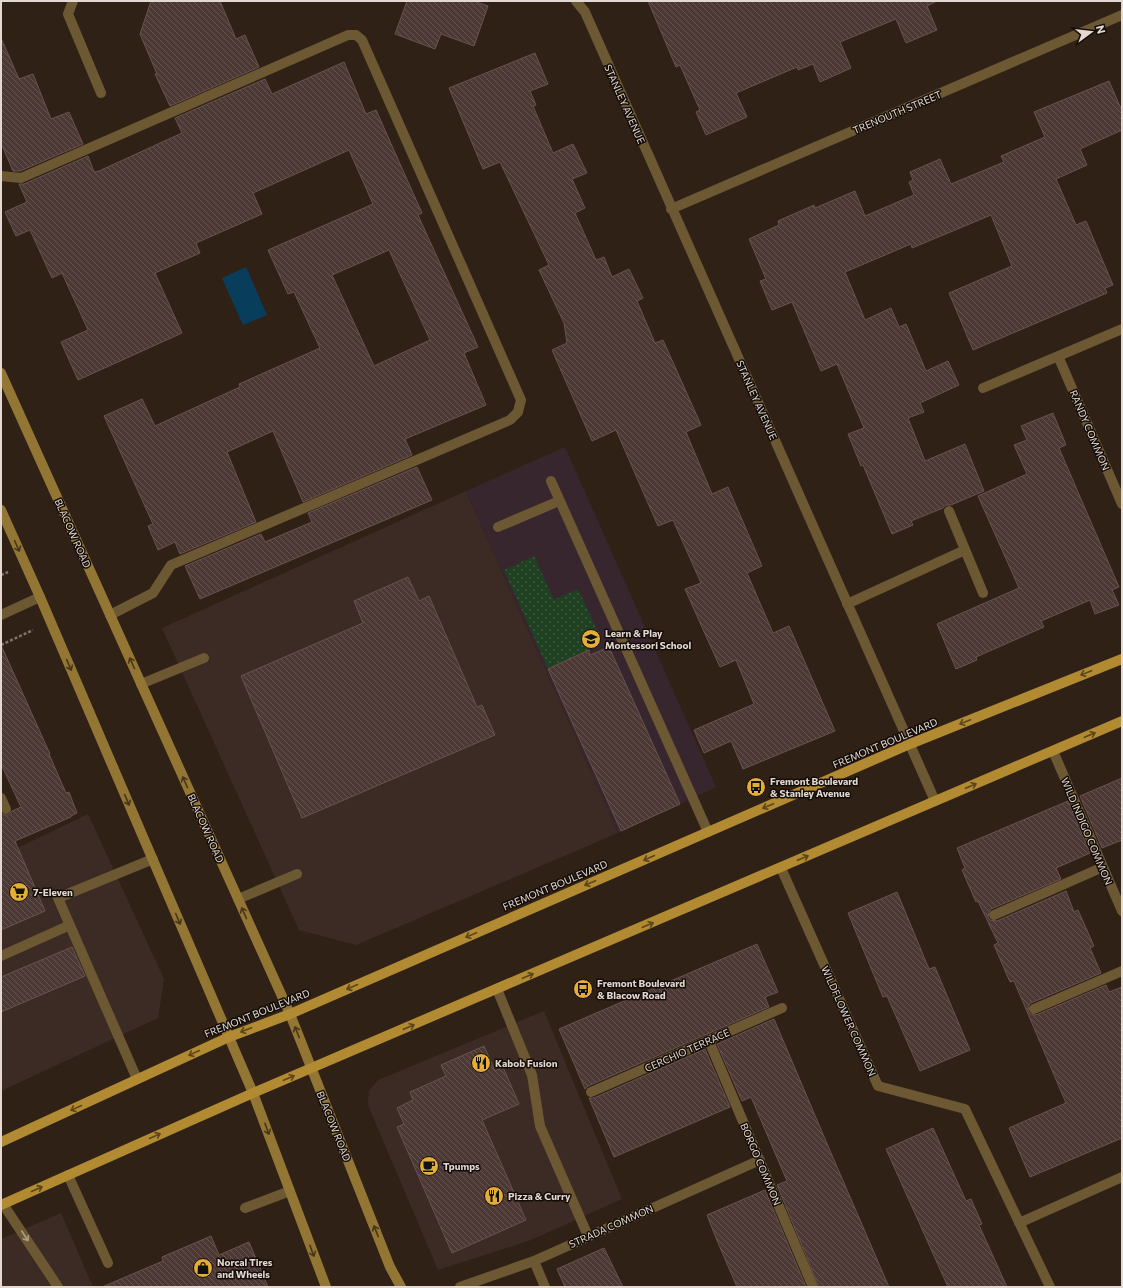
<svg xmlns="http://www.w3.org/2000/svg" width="1123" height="1288" font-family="Commissioner,sans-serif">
	<defs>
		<pattern id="park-dots" width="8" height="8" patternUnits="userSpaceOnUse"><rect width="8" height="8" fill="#1f4021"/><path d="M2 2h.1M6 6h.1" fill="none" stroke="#3f5b40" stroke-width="1.8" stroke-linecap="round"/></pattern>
		<pattern id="building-back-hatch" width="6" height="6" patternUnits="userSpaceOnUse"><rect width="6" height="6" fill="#4c3835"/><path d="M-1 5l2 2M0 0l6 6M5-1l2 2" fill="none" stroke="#665451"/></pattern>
	</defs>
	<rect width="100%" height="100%" fill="#302117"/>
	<path fill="#3c2b24" d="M 466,491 L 618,833 L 356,945 L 299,930 L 162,628 Z
		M 88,814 L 164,979 L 158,1018 L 1,1091 L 1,856 Z
		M 544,1011 L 622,1199 L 531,1240 L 438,1270 L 368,1105 L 369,1091 L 378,1080 Z
		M 61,1213 L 93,1287 L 1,1287 L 1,1239 Z"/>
	<path fill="#38262e" d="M 565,447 L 716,787 L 618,833 L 466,491 Z"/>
	<path fill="url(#park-dots)" d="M 534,556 L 554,600 L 578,589 L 599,634 L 584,641 L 589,650 L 548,669 L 504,570 Z"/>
	<path fill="#083e5c" d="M 246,267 L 267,315 L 243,325 L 222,278 Z"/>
	<path fill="url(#building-back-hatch)" stroke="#685250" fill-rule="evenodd" d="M 151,1 L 220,1 L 236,39 L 245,35 L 259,67 L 170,106 L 155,74 L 157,74 L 140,34 Z
		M 407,1 L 474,1 L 488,6 L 474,46 L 441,34 L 435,49 L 395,34 Z
		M 648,1 L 937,1 L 927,6 L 937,30 L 906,43 L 896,19 L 840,42 L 851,68 L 820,82 L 813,64 L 798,70 L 797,67 L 736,93 L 747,117 L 706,135 L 696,112 L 700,110 L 680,65 L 676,67 Z
		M 1,38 L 19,79 L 33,74 L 51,119 L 69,112 L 83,144 L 20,171 L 13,171 L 1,143 Z
		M 535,53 L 548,84 L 530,91 L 536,105 L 533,106 L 553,153 L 573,144 L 587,173 L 572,179 L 585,208 L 575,213 L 596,260 L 604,257 L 612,277 L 629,269 L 643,298 L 637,301 L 655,343 L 663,340 L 701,425 L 686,432 L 712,494 L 728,487 L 762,566 L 747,573 L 773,633 L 789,626 L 835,731 L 743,769 L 731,741 L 704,753 L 694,730 L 754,704 L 736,660 L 720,667 L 701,625 L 685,589 L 701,583 L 673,520 L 658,526 L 616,430 L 592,441 L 552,350 L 567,343 L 564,323 L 539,270 L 549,265 L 500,162 L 483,169 L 449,88 Z
		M 344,62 L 366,114 L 376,110 L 422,213 L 418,215 L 478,347 L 464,353 L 486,405 L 405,439 L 412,455 L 303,502 L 273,431 L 227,452 L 256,522 L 180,554 L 175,542 L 158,550 L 148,526 L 153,524 L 104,416 L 142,399 L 155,426 L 240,387 L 239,384 L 320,348 L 294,292 L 288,294 L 268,250 L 373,204 L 349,150 L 253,193 L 262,214 L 196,243 L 200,253 L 155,273 L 182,333 L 78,380 L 61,342 L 88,330 L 62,273 L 52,278 L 30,230 L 16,236 L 5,212 L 27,202 L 19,184 L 24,184 L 88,156 L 94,172 L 99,171 L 182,133 L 175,118 L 265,79 L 272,94 ZM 389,250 L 430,340 L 374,366 L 332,275 Z
		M 1109,81 L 1122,111 L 1122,130 L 1080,149 L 1087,165 L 1056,179 L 1076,225 L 1086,221 L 1113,285 L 1105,288 L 1107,293 L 973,350 L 949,293 L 1012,266 L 991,215 L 912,248 L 911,244 L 845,272 L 865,320 L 891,308 L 899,327 L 906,324 L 926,371 L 948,361 L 959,385 L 920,403 L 924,412 L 908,418 L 925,461 L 965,444 L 984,491 L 951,505 L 946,505 L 943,508 L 911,521 L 913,525 L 892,534 L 863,465 L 861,466 L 848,434 L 864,428 L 837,364 L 821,371 L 792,302 L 772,310 L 760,281 L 766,279 L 749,239 L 779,225 L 778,221 L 814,205 L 815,208 L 855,191 L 865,216 L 914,195 L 909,182 L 913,180 L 910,172 L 940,159 L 951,184 L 1004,162 L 1001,156 L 1045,137 L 1034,112 Z
		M 1053,413 L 1066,445 L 1059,448 L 1119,587 L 1112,590 L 1119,605 L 1095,614 L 1090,600 L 1041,621 L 1044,627 L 976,657 L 977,660 L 956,669 L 937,624 L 1019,588 L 978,496 L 1027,474 L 1014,445 L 1027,440 L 1021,426 Z
		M 417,467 L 432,500 L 200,599 L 185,566 L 261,534 L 265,542 L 312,522 L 308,513 Z
		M 408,577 L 419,601 L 429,596 L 477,707 L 482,705 L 495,735 L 302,818 L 241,676 L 363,623 L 354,601 Z
		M 1,645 L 50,754 L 49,754 L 66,793 L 69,792 L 77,813 L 71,816 L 71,817 L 15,841 L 45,911 L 1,930 L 1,813 L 5,815 L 8,815 L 12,811 L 21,807 L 1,764 Z
		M 609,647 L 680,804 L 621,831 L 548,669 L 589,650 L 590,655 Z
		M 1122,778 L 1122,840 L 1102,848 L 1080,796 Z
		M 1068,801 L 1090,853 L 1056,868 L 1061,879 L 991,909 L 989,912 L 988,917 L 990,920 L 997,921 L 1066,891 L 1074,912 L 1078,910 L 1094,946 L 1090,948 L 1101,973 L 1031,1003 L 1029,1005 L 1028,1011 L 1030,1014 L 1036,1015 L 1106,985 L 1109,992 L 1122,987 L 1122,1138 L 1030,1177 L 1009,1128 L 1066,1103 L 1014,981 L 1010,982 L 994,945 L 998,943 L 978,901 L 976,902 L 962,870 L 965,868 L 957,848 Z
		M 897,892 L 929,969 L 935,967 L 970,1050 L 920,1071 L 887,996 L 883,997 L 848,913 Z
		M 757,944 L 778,992 L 765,997 L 769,1007 L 588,1086 L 585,1089 L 559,1029 Z
		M 72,947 L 85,976 L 1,1012 L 1,977 Z
		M 774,1019 L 828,1146 L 889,1287 L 819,1287 L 777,1185 L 787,1181 L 751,1097 L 742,1101 L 717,1044 Z
		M 484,1046 L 495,1071 L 503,1067 L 519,1104 L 482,1120 L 526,1220 L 452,1253 L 397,1127 L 404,1124 L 397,1108 L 413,1100 L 410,1092 L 446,1076 L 441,1065 Z
		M 705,1049 L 730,1107 L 614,1157 L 589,1098 L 594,1098 Z
		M 933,1128 L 966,1201 L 971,1199 L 982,1224 L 979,1225 L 1007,1287 L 948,1287 L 886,1149 Z
		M 765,1190 L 806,1287 L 737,1287 L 716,1238 L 707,1215 Z
		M 211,1236 L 219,1255 L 249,1242 L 268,1287 L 102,1287 L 163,1261 L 162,1257 Z
		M 604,1248 L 623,1287 L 565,1287 L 557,1269 Z"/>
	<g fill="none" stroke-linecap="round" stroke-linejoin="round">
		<path stroke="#7e7269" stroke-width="2.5" stroke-dasharray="3 2" stroke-linecap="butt" d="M 1,575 L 8,572
			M 1,645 L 33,630"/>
		<path stroke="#6c5832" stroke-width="10" d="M 1,176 L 21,178 L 348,35 L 356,35 L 362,40 L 521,400 L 518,412 L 510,420 L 171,565 L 153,593 L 110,615
			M 551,481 L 708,832
			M 949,511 L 983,593
			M 498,527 L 559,501
			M 847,604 L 965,550
			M 141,684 L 204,658
			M 238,899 L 297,874
			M 1,956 L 70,925
			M 497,989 L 532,1075 L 540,1126 L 588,1236
			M 137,1079 L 58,898 L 153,859
			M 68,1175 L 108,1263
			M 3,1204 L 58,1287
			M 245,1208 L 290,1191"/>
		<path stroke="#6c5832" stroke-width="10" d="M 73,1 L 68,14 L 101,93
			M 576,1 L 585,12 L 935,801
			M 671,209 L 1122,15
			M 1058,356 L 1122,504
			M 983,388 L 1122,329
			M 1,615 L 40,597
			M 1053,751 L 1122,911
			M 1,798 L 6,809
			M 781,868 L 878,1086 L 965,1109 L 1050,1287
			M 994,915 L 1103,867
			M 1034,1009 L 1122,971
			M 709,1041 L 813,1287
			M 591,1092 L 782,1008
			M 1019,1223 L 1122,1177
			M 534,1261 L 545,1287
			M 460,1287 L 534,1261 L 760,1160"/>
		<path stroke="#937534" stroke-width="10" d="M 1,373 L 290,1014 L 390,1267 L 401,1287
			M 1,510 L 40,597 L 253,1093 L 326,1287"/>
		<path stroke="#b28a32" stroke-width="10" d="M 1,1142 L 229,1037 L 290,1014 L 910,744 L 1122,659
			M 1,1205 L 253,1093 L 1122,721"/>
	</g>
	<defs><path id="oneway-shaft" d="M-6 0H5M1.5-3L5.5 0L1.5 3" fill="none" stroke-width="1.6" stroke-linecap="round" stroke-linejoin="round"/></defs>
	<g stroke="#46361a">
		<use href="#oneway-shaft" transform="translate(17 546) rotate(66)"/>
		<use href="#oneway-shaft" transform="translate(132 663) rotate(-114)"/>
		<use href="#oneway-shaft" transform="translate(69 665) rotate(67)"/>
		<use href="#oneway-shaft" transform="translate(185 782) rotate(-114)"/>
		<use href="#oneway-shaft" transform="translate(127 800) rotate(67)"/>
		<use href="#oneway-shaft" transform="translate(244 913) rotate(-114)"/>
		<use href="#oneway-shaft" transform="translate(178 919) rotate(67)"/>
		<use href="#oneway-shaft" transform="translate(297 1032) rotate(-112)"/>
		<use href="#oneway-shaft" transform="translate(267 1129) rotate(70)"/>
		<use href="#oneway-shaft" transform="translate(376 1231) rotate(-112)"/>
		<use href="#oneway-shaft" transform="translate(312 1251) rotate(70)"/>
	</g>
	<g stroke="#5b451b">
		<use href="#oneway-shaft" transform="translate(1086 673) rotate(158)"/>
		<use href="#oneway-shaft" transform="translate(965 722) rotate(158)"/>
		<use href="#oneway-shaft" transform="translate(1090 735) rotate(-23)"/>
		<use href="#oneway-shaft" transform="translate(971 786) rotate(-23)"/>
		<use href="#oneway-shaft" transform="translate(768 806) rotate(157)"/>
		<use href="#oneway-shaft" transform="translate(649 858) rotate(156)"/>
		<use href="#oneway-shaft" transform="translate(803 858) rotate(-23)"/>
		<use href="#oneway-shaft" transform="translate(590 883) rotate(157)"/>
		<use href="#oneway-shaft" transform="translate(648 925) rotate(-23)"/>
		<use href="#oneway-shaft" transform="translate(471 935) rotate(157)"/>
		<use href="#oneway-shaft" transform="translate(528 976) rotate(-23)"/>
		<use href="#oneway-shaft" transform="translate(352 987) rotate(156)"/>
		<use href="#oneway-shaft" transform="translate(409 1027) rotate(-23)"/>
		<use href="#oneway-shaft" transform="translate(246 1030) rotate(159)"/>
		<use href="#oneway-shaft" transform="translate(194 1053) rotate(155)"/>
		<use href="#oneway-shaft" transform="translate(289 1078) rotate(-23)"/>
		<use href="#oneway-shaft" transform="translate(76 1108) rotate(155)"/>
		<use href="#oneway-shaft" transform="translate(155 1136) rotate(-24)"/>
		<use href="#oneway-shaft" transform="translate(37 1189) rotate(-24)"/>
	</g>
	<use stroke="#ad9f8a" href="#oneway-shaft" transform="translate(25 1236) rotate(57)"/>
	<defs>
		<g id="school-disc" transform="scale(1)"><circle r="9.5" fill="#e4ad35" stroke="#130c08"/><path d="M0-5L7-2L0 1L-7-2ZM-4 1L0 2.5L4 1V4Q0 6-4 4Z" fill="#111"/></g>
		<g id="bus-disc" transform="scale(1)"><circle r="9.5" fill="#e4ad35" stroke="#130c08"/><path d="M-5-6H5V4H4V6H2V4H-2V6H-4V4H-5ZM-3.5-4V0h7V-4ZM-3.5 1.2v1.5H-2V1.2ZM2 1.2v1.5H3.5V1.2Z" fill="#111"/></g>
		<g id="supermarket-disc" transform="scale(1)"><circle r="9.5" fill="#e4ad35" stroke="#130c08"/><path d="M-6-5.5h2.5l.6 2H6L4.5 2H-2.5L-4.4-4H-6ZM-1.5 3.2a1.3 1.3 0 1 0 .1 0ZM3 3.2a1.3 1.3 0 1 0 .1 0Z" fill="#111"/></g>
		<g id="restaurant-disc" transform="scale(1)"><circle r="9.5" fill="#e4ad35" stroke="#130c08"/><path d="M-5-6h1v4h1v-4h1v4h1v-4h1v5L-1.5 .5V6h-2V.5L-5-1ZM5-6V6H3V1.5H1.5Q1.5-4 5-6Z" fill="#111"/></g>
		<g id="cafe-disc" transform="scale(1)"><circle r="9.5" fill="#e4ad35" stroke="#130c08"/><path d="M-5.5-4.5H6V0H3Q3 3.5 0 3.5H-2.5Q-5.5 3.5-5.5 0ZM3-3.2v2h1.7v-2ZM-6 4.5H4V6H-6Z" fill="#111"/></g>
		<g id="shop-disc" transform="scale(1)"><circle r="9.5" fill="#e4ad35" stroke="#130c08"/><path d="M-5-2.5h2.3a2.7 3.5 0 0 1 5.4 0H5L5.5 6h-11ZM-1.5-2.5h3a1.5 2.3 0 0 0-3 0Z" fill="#111"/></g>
	</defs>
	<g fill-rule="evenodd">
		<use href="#school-disc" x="591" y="639"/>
		<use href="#bus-disc" x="756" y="787"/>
		<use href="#supermarket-disc" x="19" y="892"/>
		<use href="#bus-disc" x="583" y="989"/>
		<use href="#restaurant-disc" x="481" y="1063"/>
		<use href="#cafe-disc" x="429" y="1166"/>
		<use href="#restaurant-disc" x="494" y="1196"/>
		<use href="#shop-disc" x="203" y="1268"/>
	</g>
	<g text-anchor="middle" stroke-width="3" stroke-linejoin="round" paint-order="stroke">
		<g font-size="10" fill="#e3d9d2" stroke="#130c08">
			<text transform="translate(625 104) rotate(66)" y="4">STANLEY AVENUE</text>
			<text transform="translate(897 112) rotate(-23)" y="4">TRENOUTH STREET</text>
			<text transform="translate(757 400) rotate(66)" y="4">STANLEY AVENUE</text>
			<text transform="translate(1090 430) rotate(67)" y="4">RANDY COMMON</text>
			<text transform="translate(73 533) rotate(66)" y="4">BLACOW ROAD</text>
			<text transform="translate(885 743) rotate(-23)" y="4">FREMONT BOULEVARD</text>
			<text transform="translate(206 828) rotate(66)" y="4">BLACOW ROAD</text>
			<text transform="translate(1087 831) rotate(67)" y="4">WILD INDIGO COMMON</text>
			<text transform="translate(555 885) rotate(-23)" y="4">FREMONT BOULEVARD</text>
			<text transform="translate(257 1013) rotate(-22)" y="4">FREMONT BOULEVARD</text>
			<text transform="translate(849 1021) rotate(66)" y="4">WILDFLOWER COMMON</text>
			<text transform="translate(687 1050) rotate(-24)" y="4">CERCHIO TERRACE</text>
			<text transform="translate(334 1126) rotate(68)" y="4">BLACOW ROAD</text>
			<text transform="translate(761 1164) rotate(67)" y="4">BORGO COMMON</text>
			<text transform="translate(611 1226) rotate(-24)" y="4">STRADA COMMON</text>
		</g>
		<g font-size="10" font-weight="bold" fill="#e3d9d2" stroke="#130c08" text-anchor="start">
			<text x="605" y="637">Learn &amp; Play<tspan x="605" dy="12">Montessori School</tspan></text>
			<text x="770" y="785">Fremont Boulevard<tspan x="770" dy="12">&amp; Stanley Avenue</tspan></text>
			<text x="33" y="896">7-Eleven</text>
			<text x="597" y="987">Fremont Boulevard<tspan x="597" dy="12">&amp; Blacow Road</tspan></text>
			<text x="495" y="1067">Kabob Fusion</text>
			<text x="443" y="1170">Tpumps</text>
			<text x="508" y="1200">Pizza &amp; Curry</text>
			<text x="217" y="1266">Norcal Tires<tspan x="217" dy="12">and Wheels</tspan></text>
		</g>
	</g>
	<rect width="1123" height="1288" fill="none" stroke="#e3d9d2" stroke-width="4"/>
	<g transform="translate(1091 32) rotate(75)" stroke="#130c08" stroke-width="3" paint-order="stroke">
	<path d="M0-3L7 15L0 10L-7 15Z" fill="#e3d9d2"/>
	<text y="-6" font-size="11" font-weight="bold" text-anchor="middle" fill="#e3d9d2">N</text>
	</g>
</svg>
